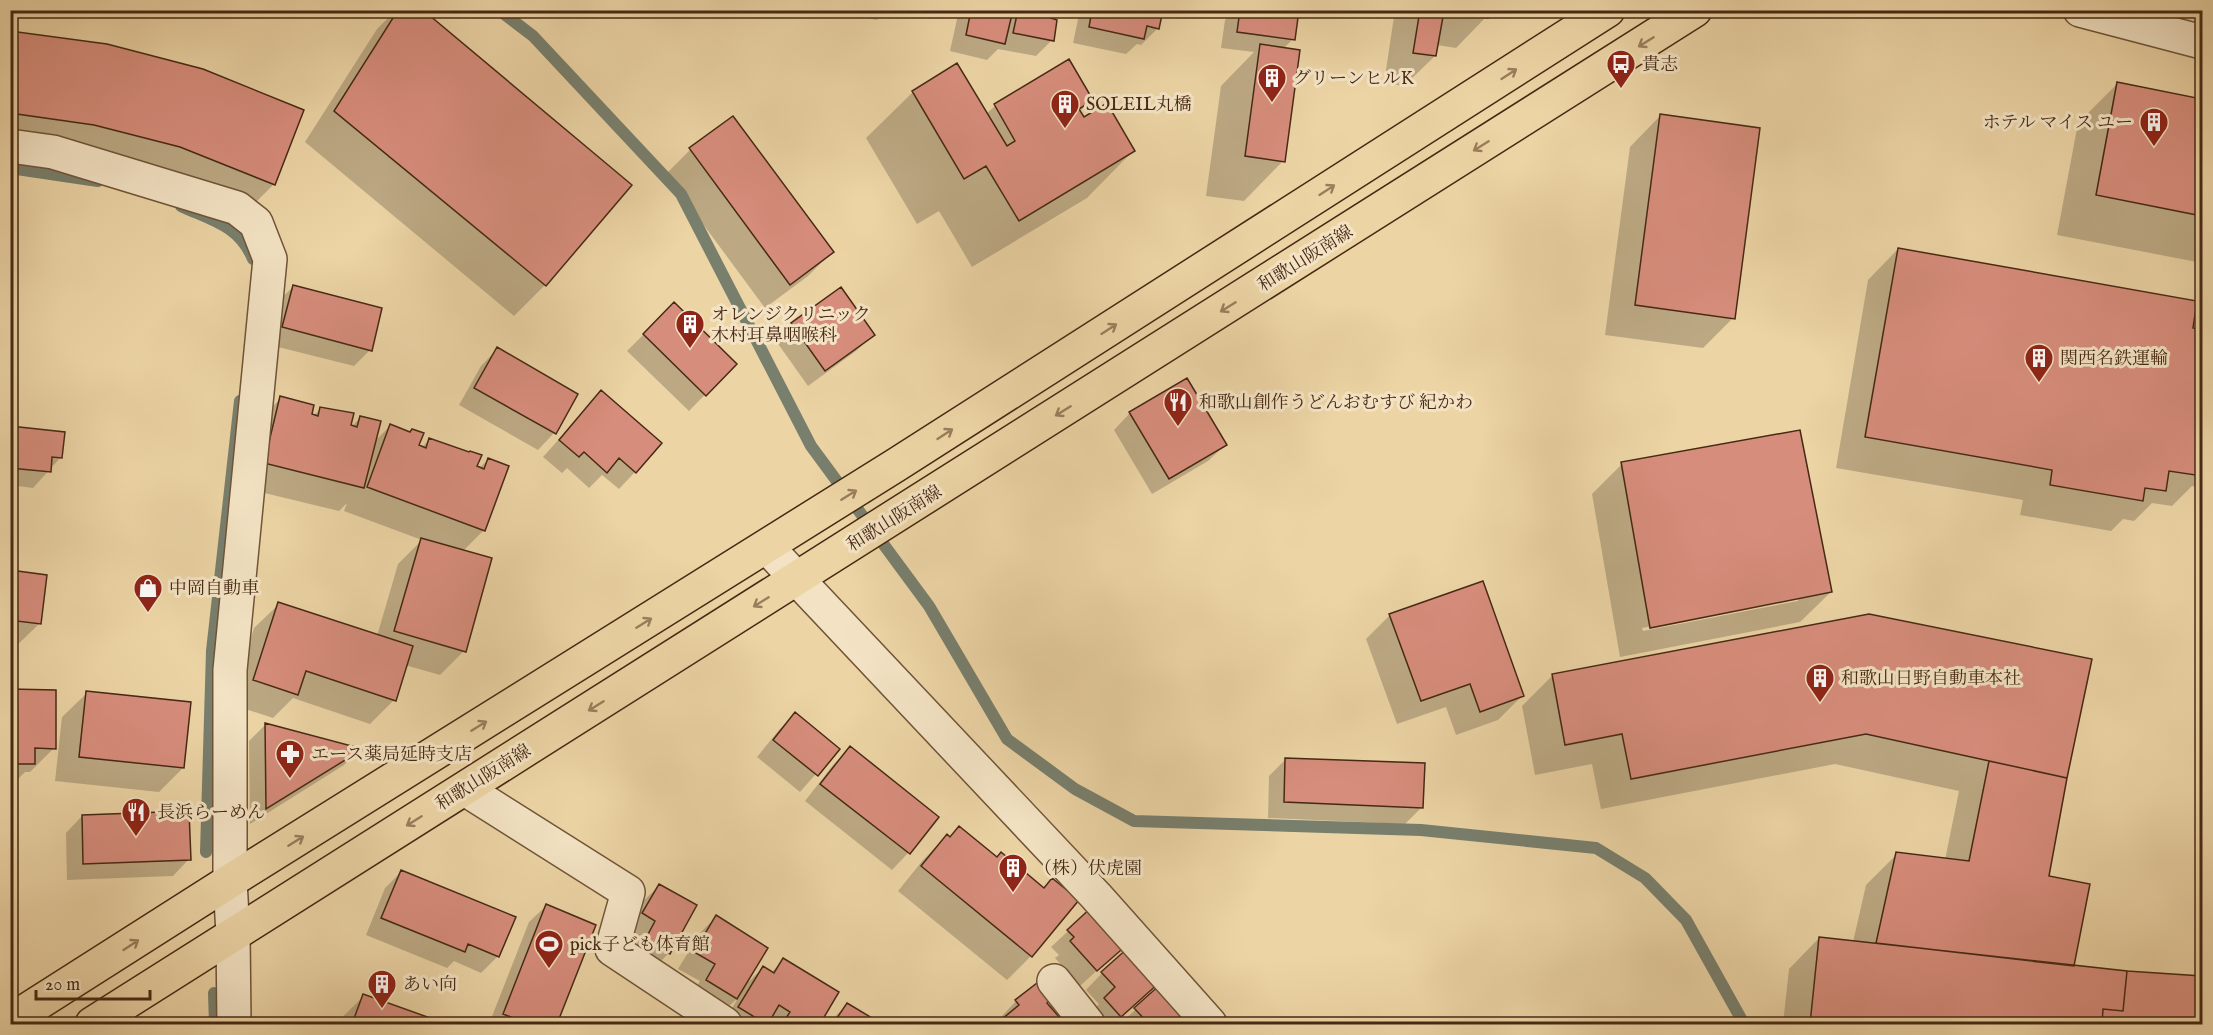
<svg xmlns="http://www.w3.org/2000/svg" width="2213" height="1035" font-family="'IM FELL English','Noto Serif JP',serif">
	<rect width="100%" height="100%" fill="#ecd4a5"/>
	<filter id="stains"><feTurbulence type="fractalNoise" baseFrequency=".00333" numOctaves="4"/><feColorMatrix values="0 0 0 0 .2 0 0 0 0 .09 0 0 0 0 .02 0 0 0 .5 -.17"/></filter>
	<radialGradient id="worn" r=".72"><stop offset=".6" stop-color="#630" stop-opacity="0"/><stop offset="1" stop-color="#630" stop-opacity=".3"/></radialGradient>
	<path fill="#0003" fill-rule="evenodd" d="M 396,10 L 421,10 L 630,185 L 545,285 L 514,316 L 305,142 L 377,29 Z
		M 827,10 L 886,10 L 877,20 Z
		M 959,10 L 1051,10 L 1052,40 L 1036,56 L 998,49 L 987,60 L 950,51 Z
		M 1080,10 L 1162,10 L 1158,28 L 1141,45 L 1137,44 L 1126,54 L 1073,43 Z
		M 1229,10 L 1297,10 L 1293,39 L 1283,49 L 1283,161 L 1244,201 L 1206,196 L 1221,86 L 1254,52 L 1221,48 L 1225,20 L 1234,11 Z
		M 1395,10 L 1487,10 L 1486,17 L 1456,48 L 1437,45 L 1435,56 L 1404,86 L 1384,83 Z
		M 10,32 L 274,184 L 243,215 L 10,148 Z
		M 1069,61 L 1091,100 L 1079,112 L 1084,119 L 1133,151 L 1087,198 L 972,267 L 939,211 L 917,224 L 866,138 L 913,92 L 986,114 L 995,106 Z
		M 2118,83 L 2202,100 L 2202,263 L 2057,235 L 2078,123 Z
		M 1660,116 L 1733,318 L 1703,348 L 1605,335 L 1630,147 Z
		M 733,118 L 832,252 L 808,276 L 765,308 L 666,174 L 690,150 Z
		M 1898,249 L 2202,331 L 2202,488 L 2192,486 L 2172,506 L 2152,503 L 2134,521 L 2123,519 L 2111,531 L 2020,515 L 2023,500 L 1836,468 L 1868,280 Z
		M 293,287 L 370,350 L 354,366 L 266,344 L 276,303 Z
		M 674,304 L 735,364 L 689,411 L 627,351 Z
		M 792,325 L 873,335 L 856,351 L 808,386 L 776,341 Z
		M 497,349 L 576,394 L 554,433 L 538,450 L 459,405 L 481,366 Z
		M 601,392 L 635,472 L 619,489 L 602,475 L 589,488 L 567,468 L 562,473 L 543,457 Z
		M 281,398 L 313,416 L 321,409 L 348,430 L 360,418 L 374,442 L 390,426 L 417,446 L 421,448 L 429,440 L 479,468 L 488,460 L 484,530 L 463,551 L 464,651 L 440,675 L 405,665 L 394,700 L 370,724 L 293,698 L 273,718 L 230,704 L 254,628 L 279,604 L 377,636 L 398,564 L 422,540 L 344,511 L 347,503 L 339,511 L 240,487 L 257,422 Z
		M 1130,413 L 1225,445 L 1208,461 L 1152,494 L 1114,430 Z
		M 10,427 L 61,457 L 33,488 L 10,485 Z
		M 1622,464 L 1831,592 L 1800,622 L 1620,657 L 1592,494 ZM 1798,598 L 1798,601 L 1643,631 L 1642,628 Z
		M 10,572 L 40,623 L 10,652 Z
		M 1390,615 L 1522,696 L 1498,720 L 1456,735 L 1446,707 L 1397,724 L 1366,639 Z
		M 2090,660 L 2047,877 L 2073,967 L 2202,978 L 2202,1024 L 1783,1024 L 1789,969 L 1819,938 L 1853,942 L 1866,885 L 1897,854 L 1945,860 L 1959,791 L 1835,764 L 1601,809 L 1592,764 L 1535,775 L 1522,706 L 1552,676 Z
		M 10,691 L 54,748 L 30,772 L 25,772 L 10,787 Z
		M 87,693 L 183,768 L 159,792 L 55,781 L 62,717 Z
		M 795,714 L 838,749 L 800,792 L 757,757 L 779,730 Z
		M 265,725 L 360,750 L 344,765 L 250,824 L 249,741 Z
		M 850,748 L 937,817 L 908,853 L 892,870 L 805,801 L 833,765 Z
		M 1286,759 L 1422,807 L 1405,824 L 1268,818 L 1269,776 Z
		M 82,816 L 189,859 L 173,876 L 67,880 L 66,833 Z
		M 947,836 L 996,859 L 1044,889 L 1077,900 L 1031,956 L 1007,980 L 898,891 L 923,860 Z
		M 401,872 L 498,956 L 481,973 L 454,961 L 447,968 L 366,935 L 385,888 Z
		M 659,886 L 669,953 L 652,970 L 629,957 L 640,938 L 627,930 L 642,902 Z
		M 546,906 L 594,925 L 555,1024 L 489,1024 L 529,922 Z
		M 1094,907 L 1126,944 L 1080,986 L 1055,958 L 1059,955 L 1051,947 Z
		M 716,917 L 745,985 L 763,968 L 771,973 L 783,960 L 837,993 L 818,1024 L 723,1024 L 738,998 L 719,1015 L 690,997 L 700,981 L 678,969 L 700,933 Z
		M 1102,973 L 1141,999 L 1113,1024 L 1096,1024 L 1088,1015 L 1099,1004 L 1086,990 Z
		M 1162,985 L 1191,1018 L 1184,1024 L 1120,1024 Z
		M 364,996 L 443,1024 L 335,1024 Z
		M 1016,1001 L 1046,1003 L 1053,1024 L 997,1024 L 1002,1020 L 1000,1018 Z
		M 847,1004 L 880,1024 L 828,1024 Z"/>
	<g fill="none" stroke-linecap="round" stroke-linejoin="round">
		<path stroke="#787f6d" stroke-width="12" d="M 499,10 L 533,36 L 681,194 L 811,446 L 929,606 L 1007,739 L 1075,789 L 1134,821 L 1421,830 L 1596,848 L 1645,878 L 1686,920 L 1744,1024
			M 10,168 L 98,181
			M 181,206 C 211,220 239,225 253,259
			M 206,852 L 212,651 L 240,401
			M 214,993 L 215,1024"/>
	</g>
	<path fill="#d78d7c" stroke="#462914" stroke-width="1.5" d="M 398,10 L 423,10 L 632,185 L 546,286 L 334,111 Z
		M 971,10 L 1013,10 L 1005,44 L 966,35 Z
		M 1018,10 L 1052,10 L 1051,18 L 1057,20 L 1054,41 L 1013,33 Z
		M 1092,10 L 1163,10 L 1159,29 L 1147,26 L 1144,39 L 1089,27 Z
		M 1240,10 L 1299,10 L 1295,40 L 1237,32 Z
		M 1420,10 L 1489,10 L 1488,18 L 1444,11 L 1436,56 L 1413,53 Z
		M 10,31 L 107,44 L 203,69 L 304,110 L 275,185 L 180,147 L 94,125 L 10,113 Z
		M 1260,44 L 1300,50 L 1285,162 L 1245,156 Z
		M 1069,59 L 1093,100 L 1079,109 L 1084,117 L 1107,103 L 1135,151 L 1019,221 L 986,166 L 964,179 L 912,91 L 957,63 L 1007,146 L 1015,141 L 994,104 Z
		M 2117,82 L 2202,99 L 2202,216 L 2096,195 Z
		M 1660,114 L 1760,128 L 1735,319 L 1635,305 Z
		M 733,116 L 834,252 L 790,285 L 689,148 Z
		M 1898,248 L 2197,301 L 2193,328 L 2202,330 L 2202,476 L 2169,471 L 2166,491 L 2145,488 L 2143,501 L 2050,485 L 2052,470 L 1865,437 Z
		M 293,285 L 382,308 L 372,351 L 282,327 Z
		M 841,287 L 875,335 L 825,371 L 791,323 Z
		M 674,302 L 737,364 L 706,396 L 643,334 Z
		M 497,347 L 578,394 L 556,434 L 474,388 Z
		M 1187,378 L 1227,445 L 1169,479 L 1129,412 Z
		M 601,390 L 662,443 L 636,473 L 619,458 L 607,473 L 584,452 L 579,457 L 559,440 Z
		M 280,396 L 314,405 L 312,414 L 318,416 L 320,407 L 354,413 L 351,425 L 357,427 L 360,416 L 381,421 L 364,488 L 264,463 Z
		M 390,424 L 410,432 L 412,429 L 424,433 L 419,445 L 426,448 L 429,438 L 469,452 L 470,451 L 482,455 L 477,466 L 484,469 L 488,458 L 509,466 L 485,531 L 367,487 Z
		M 10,426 L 65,432 L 62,458 L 52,457 L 51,472 L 10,468 Z
		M 1800,430 L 1832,592 L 1650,628 L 1621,462 Z
		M 421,538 L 492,558 L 466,652 L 394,631 Z
		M 10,570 L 47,575 L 41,624 L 17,621 L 15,639 L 10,639 Z
		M 1483,581 L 1524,696 L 1480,712 L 1470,684 L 1421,701 L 1389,614 Z
		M 278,602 L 413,646 L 396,701 L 306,671 L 298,695 L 253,680 Z
		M 1869,614 L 2092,659 L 2067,778 L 1866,734 L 1631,779 L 1622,734 L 1565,745 L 1552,674 Z
		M 10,689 L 56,690 L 56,749 L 35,748 L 35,764 L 10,764 Z
		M 86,691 L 191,702 L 184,768 L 79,757 Z
		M 795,712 L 840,749 L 818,776 L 773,740 Z
		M 265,723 L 363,749 L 266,809 Z
		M 850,746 L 939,817 L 910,854 L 820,784 Z
		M 1285,758 L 1425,763 L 1423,808 L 1284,802 Z
		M 1989,761 L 2067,778 L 2049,876 L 2090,884 L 2074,966 L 1876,943 L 1896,852 L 1969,861 Z
		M 189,811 L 191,860 L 83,864 L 82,815 Z
		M 959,826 L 997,857 L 1001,852 L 1044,888 L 1052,878 L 1079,900 L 1032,957 L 921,866 L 947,834 L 950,837 Z
		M 401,870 L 516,917 L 499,957 L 468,944 L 465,952 L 381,918 Z
		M 659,884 L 697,905 L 670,954 L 645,940 L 655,921 L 642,913 Z
		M 546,904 L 596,925 L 557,1024 L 529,1024 L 503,1014 Z
		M 1094,905 L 1128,944 L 1097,971 L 1070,941 L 1074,937 L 1067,930 Z
		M 716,915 L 768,948 L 737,999 L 706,980 L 715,964 L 694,952 Z
		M 1819,937 L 2127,971 L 2123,1011 L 2103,1009 L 2102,1024 L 1810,1024 Z
		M 1129,947 L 1160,982 L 1121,1017 L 1104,998 L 1115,987 L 1101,972 Z
		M 783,958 L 839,992 L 820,1024 L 782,1024 L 790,1012 L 779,1005 L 768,1024 L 766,1024 L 738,1007 L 763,966 L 774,973 Z
		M 2127,971 L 2202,976 L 2202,1024 L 2102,1024 L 2103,1009 L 2123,1011 Z
		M 1037,983 L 1051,1000 L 1047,1003 L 1060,1018 L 1054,1023 L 1055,1024 L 996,1024 L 1019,1005 L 1015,1000 Z
		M 1162,983 L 1193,1018 L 1186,1024 L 1146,1024 L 1148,1023 L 1134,1008 Z
		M 363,994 L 447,1024 L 352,1024 Z
		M 847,1003 L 882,1024 L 833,1024 Z"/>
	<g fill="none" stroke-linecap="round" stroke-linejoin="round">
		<g stroke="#705438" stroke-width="36">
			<path id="minor" d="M 2080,10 L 2202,42
				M 10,146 L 53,152 L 237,208 L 256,223 L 270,259 L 230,670 L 230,881 L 233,934 L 234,1024
				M 767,547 L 1096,896 L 1210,1024
				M 465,789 L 628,892 L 612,949 L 725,1024
				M 1054,981 L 1088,1024"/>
		</g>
		<g stroke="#462914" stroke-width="36">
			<path id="major" d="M 10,1021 L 230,881 L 896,465 L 1608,10
				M 92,1024 L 1695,10"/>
		</g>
		<use href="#minor" stroke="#f3e3c4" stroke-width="33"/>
		<use href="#major" stroke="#ecd4a5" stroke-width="33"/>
	</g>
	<defs><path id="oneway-shaft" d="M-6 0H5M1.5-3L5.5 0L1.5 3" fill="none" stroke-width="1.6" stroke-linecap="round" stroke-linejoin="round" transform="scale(1.5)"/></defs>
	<g stroke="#997e5c">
		<use href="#oneway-shaft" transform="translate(1646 42) rotate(148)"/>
		<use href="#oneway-shaft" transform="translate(1509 74) rotate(-33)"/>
		<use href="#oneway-shaft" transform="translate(1481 146) rotate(148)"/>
		<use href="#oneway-shaft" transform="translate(1327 190) rotate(-33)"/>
		<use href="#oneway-shaft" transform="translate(1228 307) rotate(148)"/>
		<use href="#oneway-shaft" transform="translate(1109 329) rotate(-33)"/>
		<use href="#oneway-shaft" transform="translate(1063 411) rotate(148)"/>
		<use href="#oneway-shaft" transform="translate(945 434) rotate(-33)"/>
		<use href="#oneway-shaft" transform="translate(849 495) rotate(-32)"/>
		<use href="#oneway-shaft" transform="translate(761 602) rotate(148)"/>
		<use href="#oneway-shaft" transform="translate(644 623) rotate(-32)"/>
		<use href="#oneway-shaft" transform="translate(596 706) rotate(148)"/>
		<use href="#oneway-shaft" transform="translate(479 726) rotate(-32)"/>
		<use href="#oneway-shaft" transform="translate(414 821) rotate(148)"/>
		<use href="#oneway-shaft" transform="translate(296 841) rotate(-32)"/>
		<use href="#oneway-shaft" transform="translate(131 945) rotate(-33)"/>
	</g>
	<defs>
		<g id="bus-pin" transform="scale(1.5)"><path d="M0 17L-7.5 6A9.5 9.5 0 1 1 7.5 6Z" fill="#8f2418" stroke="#f3e3c4"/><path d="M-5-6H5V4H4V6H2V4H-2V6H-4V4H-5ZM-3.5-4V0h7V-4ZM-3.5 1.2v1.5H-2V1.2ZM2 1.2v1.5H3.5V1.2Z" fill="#fff"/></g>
		<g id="building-pin" transform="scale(1.5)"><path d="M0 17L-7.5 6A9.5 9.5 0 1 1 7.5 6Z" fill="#8f2418" stroke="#f3e3c4"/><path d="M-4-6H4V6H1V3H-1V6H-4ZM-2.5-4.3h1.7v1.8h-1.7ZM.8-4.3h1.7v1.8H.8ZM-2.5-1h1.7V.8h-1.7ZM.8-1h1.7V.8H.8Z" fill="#fff"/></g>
		<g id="restaurant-pin" transform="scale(1.5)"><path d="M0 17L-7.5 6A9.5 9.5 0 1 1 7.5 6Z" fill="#8f2418" stroke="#f3e3c4"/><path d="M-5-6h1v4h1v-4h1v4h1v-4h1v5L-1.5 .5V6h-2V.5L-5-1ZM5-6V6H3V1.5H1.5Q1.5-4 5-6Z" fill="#fff"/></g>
		<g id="shop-pin" transform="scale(1.5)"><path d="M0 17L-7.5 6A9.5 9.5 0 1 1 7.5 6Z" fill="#8f2418" stroke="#f3e3c4"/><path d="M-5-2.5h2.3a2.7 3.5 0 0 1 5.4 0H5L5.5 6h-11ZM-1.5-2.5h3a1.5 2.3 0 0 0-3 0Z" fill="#fff"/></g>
		<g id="pharmacy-pin" transform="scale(1.5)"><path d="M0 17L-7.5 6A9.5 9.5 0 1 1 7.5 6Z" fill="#8f2418" stroke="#f3e3c4"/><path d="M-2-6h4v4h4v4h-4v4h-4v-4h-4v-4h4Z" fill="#fff"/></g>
		<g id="stadium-pin" transform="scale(1.5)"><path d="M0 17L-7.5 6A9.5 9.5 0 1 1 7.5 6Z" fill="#8f2418" stroke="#f3e3c4"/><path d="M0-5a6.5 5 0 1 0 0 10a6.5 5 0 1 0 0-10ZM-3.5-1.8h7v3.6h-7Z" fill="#fff"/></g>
	</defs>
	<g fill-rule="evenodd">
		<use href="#bus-pin" x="1621" y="64"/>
		<use href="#building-pin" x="1272" y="78"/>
		<use href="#building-pin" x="1065" y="104"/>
		<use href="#building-pin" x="2154" y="122"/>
		<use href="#building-pin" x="690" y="324"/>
		<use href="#building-pin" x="2039" y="358"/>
		<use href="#restaurant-pin" x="1178" y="402"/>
		<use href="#shop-pin" x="148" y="588"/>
		<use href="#building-pin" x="1820" y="678"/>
		<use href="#pharmacy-pin" x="290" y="754"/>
		<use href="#restaurant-pin" x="136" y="812"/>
		<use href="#building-pin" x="1013" y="868"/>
		<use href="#stadium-pin" x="549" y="944"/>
		<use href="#building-pin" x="382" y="984"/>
	</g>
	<g text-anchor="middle" stroke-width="6" stroke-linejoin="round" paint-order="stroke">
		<g font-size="18" fill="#462914" stroke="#f3e3c4" text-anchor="start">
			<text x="1642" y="70">貴志</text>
			<text x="1293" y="84">グリーンヒルK</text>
			<text x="1086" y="110">SOLEIL丸橋</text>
			<text x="2133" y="128" text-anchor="end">ホテル マイス ユー</text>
			<text x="711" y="320">オレンジクリニック<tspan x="711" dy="21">木村耳鼻咽喉科</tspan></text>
			<text x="2060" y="364">関西名鉄運輸</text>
			<text x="1199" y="408">和歌山創作うどんおむすび 紀かわ</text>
			<text x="169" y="594">中岡自動車</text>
			<text x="1841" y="684">和歌山日野自動車本社</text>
			<text x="311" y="760">エース薬局延時支店</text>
			<text x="157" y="818">長浜らーめん</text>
			<text x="1034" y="874">（株）伏虎園</text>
			<text x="570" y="950">pick子ども体育館</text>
			<text x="403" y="990">あい向</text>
		</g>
		<g font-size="18" fill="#462914" stroke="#f3e3c4">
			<text transform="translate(1305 258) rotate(-32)" y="6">和歌山阪南線</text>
			<text transform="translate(894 518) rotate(-32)" y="6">和歌山阪南線</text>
			<text transform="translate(483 777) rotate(-32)" y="6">和歌山阪南線</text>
		</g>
	</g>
	<rect width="2213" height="1035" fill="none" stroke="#ecd4a5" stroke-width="36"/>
	<rect x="12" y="12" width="2189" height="1011" fill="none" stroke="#462914" stroke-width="3"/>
	<rect x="18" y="18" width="2177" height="999" fill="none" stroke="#462914" stroke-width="1.5"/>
	<path d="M36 990v9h114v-9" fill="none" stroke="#462914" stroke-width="3"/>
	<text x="45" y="990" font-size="18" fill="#462914" stroke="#f3e3c4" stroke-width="4.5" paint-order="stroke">20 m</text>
	<rect width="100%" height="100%" filter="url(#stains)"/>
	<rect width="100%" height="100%" fill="url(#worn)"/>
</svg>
